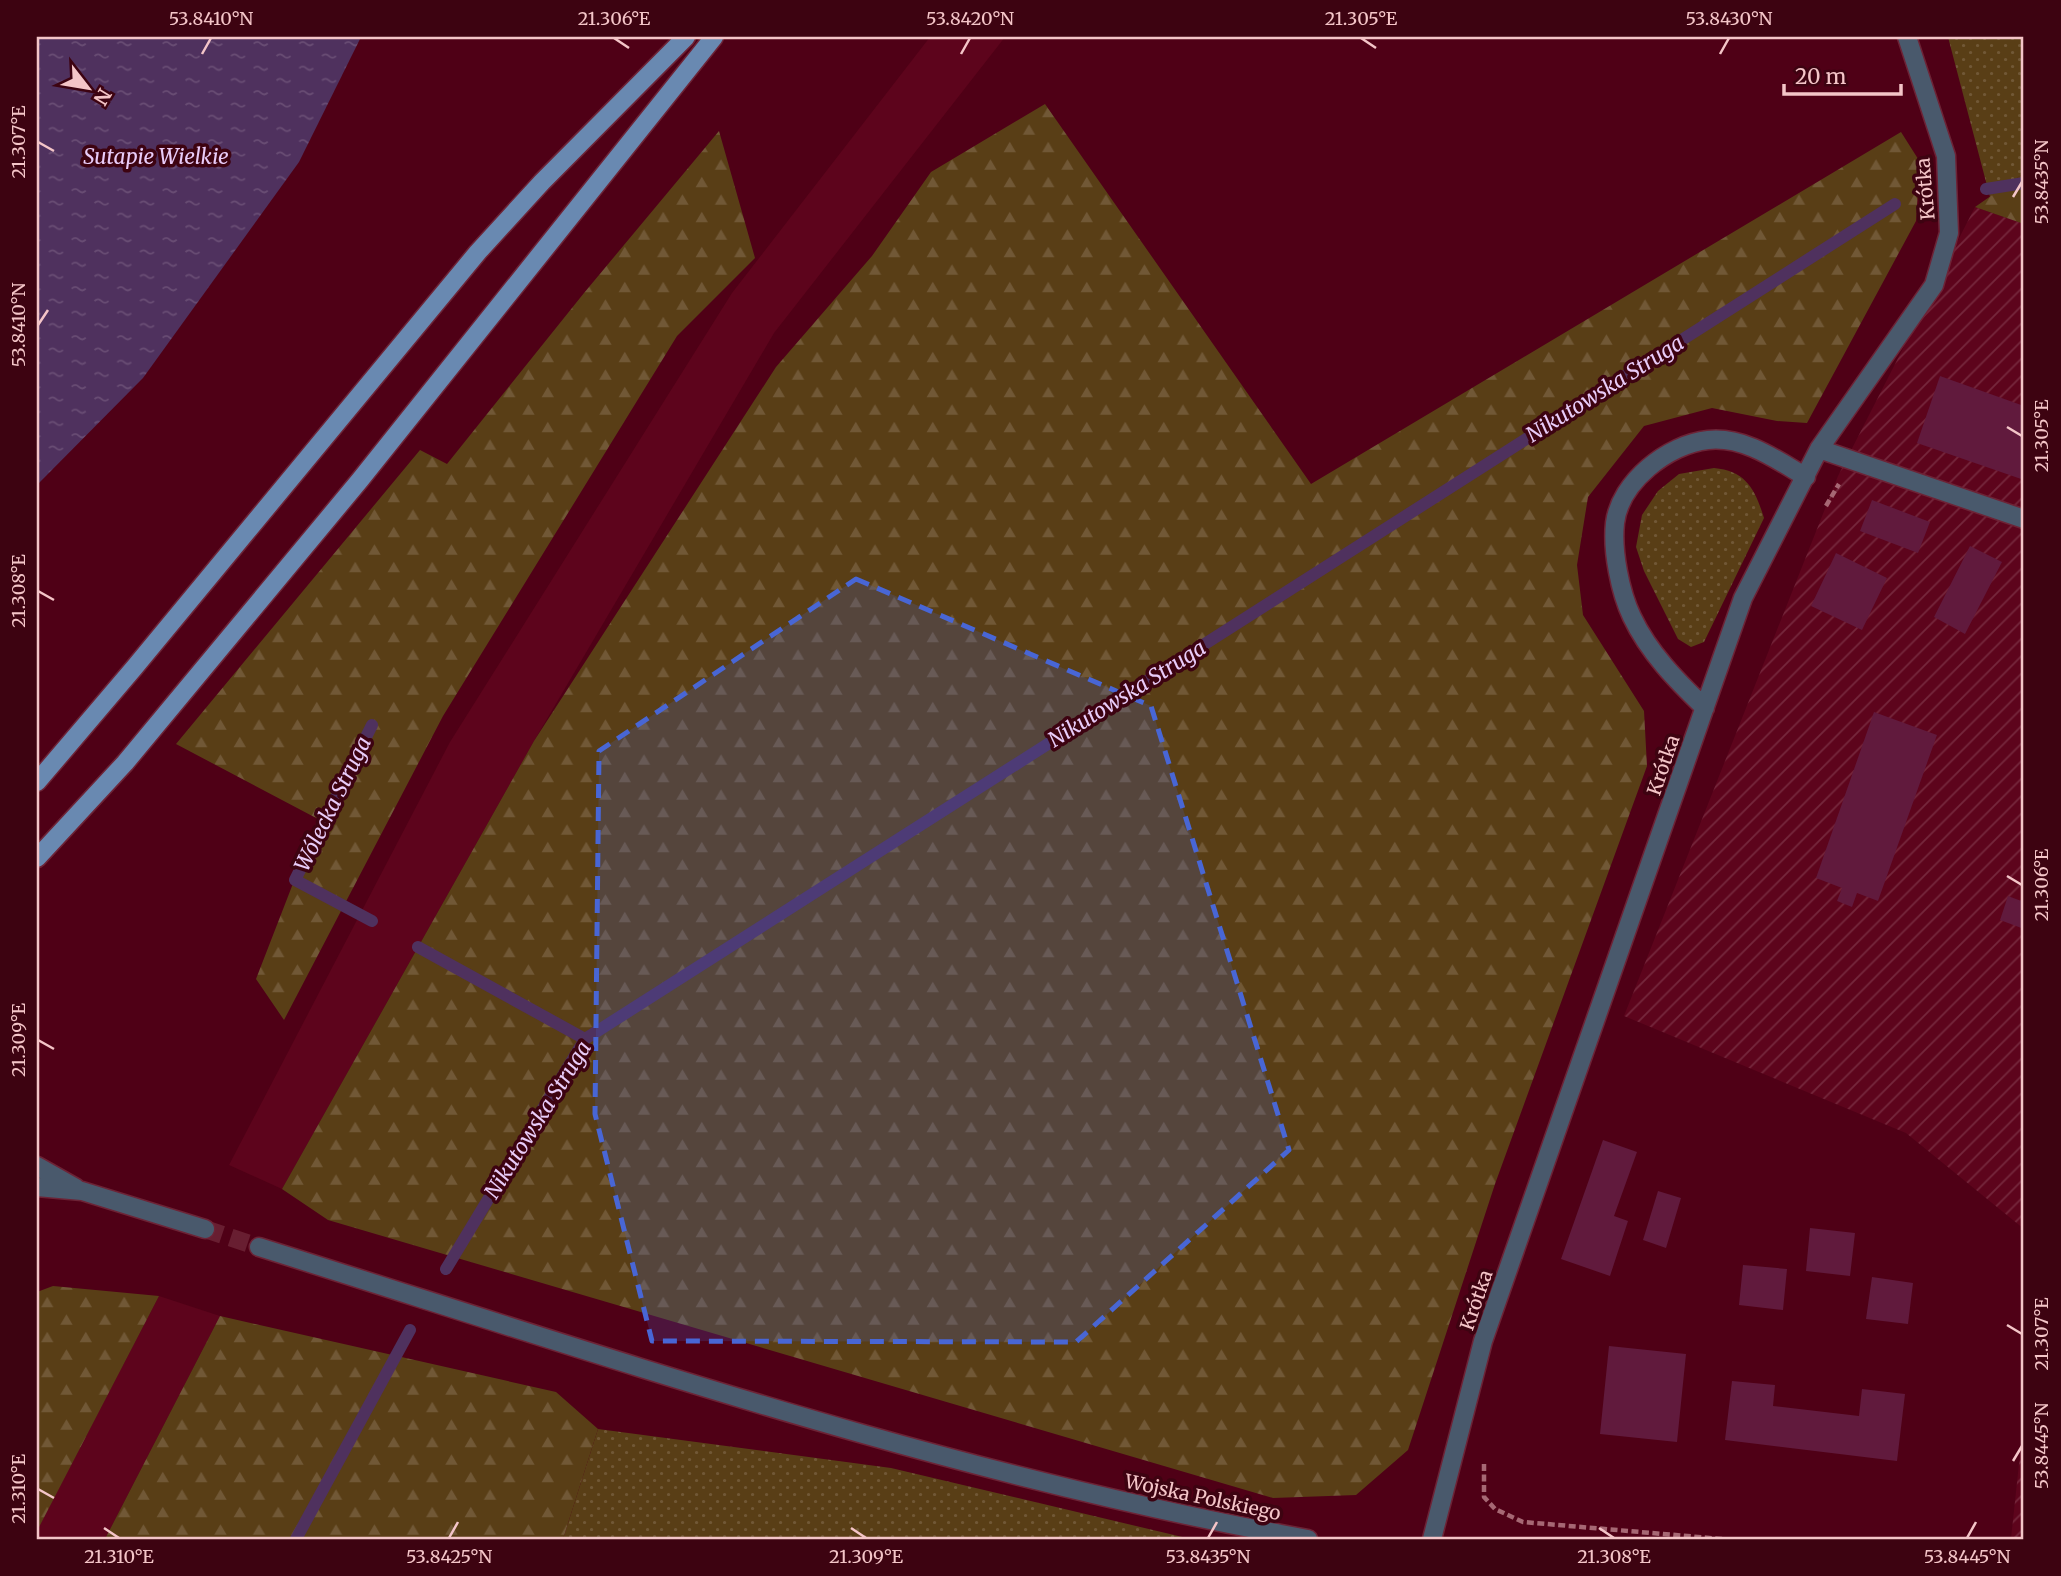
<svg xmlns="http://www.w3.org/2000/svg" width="2061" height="1576" font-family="Merriweather,serif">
	<defs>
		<pattern id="industrial-furrows" width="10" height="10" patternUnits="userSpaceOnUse" patternTransform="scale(1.75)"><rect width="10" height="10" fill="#5d041c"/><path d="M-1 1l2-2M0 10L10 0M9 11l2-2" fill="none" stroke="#75273c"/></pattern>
		<pattern id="grass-dots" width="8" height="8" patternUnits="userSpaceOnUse" patternTransform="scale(1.75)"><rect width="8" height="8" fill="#593e16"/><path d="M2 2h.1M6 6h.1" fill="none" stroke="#715836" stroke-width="1.8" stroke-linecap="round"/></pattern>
		<pattern id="forest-firs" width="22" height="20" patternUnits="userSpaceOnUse" patternTransform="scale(1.75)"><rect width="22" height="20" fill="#593e16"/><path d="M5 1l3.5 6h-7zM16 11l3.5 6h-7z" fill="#715836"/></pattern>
		<pattern id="water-ripples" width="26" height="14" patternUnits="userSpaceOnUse" patternTransform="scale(1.75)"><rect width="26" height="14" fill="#4f315e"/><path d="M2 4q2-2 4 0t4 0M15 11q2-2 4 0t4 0" fill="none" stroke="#694d74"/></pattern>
	</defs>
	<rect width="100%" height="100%" fill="#4f0016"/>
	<path fill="#5d041c" d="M 930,37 L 1005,37 L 774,333 L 534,741 L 282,1189 L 229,1165 L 450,742 L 732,293 Z
		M 159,1296 L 220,1316 L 105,1539 L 37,1539 L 37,1530 Z"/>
	<path fill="url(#industrial-furrows)" d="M 1975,207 L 2024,224 L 2024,1229 L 1906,1133 L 1624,1016 L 1838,476 Z
		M 2024,1417 L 2024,1539 L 2011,1539 Z"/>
	<path fill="url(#grass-dots)" d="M 1948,37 L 2024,37 L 2024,173 L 1990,197 Z
		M 1714,468 C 1746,471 1755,489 1764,518 L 1704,642 L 1691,647 L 1678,639 L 1644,571 L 1636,547 L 1642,515 L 1658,491 L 1679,474 Z
		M 598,1429 L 891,1468 L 1191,1539 L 563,1539 Z"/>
	<path fill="url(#forest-firs)" d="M 1045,104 L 1311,484 L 1901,132 L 1920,162 L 1916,221 L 1807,423 L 1777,421 L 1712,408 L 1644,426 L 1588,497 L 1577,565 L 1583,615 L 1644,711 L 1647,766 L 1495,1184 L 1408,1450 L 1356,1495 L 1273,1498 L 328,1220 L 282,1189 L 534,741 L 776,367 L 872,256 L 931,172 Z
		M 719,131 L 755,258 L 677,336 L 443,716 L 284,1020 L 256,979 L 318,819 L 176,744 L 420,450 L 447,464 L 584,293 Z
		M 2024,173 L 2024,224 L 1975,207 Z
		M 53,1286 L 159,1296 L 37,1531 L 37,1292 Z
		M 220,1316 L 556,1392 L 598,1429 L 563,1539 L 105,1539 Z"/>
	<path fill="url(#water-ripples)" d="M 37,37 L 361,37 L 299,162 L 143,378 L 37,485 Z"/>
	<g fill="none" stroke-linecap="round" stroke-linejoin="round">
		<path stroke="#4f315e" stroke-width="12" d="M 1986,189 L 2024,183
			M 372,921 L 295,880 L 372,725
			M 418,947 L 585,1039
			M 446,1269 L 585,1039 L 1895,204
			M 296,1539 L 410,1330"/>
	</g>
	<path fill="#611a3d" d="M 1940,376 L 2024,406 L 2024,480 L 1917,443 Z
		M 1872,500 L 1930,522 L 1918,553 L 1860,531 Z
		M 1970,546 L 2002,562 L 1965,634 L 1934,617 Z
		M 1836,553 L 1887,578 L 1862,630 L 1811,606 Z
		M 1874,712 L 1937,735 L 1878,901 L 1857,893 L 1852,907 L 1837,901 L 1842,888 L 1816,878 Z
		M 2008,896 L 2024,902 L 2024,929 L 2000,920 Z
		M 1603,1140 L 1637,1152 L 1614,1216 L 1628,1221 L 1610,1276 L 1561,1259 Z
		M 1658,1191 L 1681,1198 L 1666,1248 L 1643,1240 Z
		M 1810,1228 L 1855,1233 L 1850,1276 L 1806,1271 Z
		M 1743,1265 L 1787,1269 L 1783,1310 L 1739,1305 Z
		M 1872,1277 L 1913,1283 L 1908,1324 L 1866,1319 Z
		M 1609,1346 L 1686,1354 L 1677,1442 L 1600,1434 Z
		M 1732,1381 L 1775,1385 L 1773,1406 L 1859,1416 L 1862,1389 L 1905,1394 L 1897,1461 L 1725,1440 Z"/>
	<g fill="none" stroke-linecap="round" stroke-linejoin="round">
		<path stroke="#681e31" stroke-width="18" stroke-dasharray="18 9" stroke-linecap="butt" d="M 205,1229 L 259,1247"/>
		<g stroke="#6d2336" stroke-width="21">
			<path id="minor" d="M 1819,449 L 2024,519
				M 1705,708 C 1677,681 1649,653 1632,617 C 1620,592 1612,551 1615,523 C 1620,482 1668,444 1708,440 C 1744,436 1777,460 1806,477
				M 37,1166 L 76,1188
				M 37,1187 L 82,1191 L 205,1229
				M 259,1247 C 606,1356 950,1475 1308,1539
				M 1432,1539 L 1483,1341 L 1743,598 L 1819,449 L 1934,285 L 1949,233 L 1946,156 L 1907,37"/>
		</g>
		<g stroke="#6d2336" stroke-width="21">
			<path id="major" d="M 37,782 L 134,668 L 478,252 L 542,182 L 686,37
				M 37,858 L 125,763 L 360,480 L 714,37"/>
		</g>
		<path stroke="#a66874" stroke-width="4.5" stroke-dasharray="7 3.5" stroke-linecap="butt" d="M 1826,506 L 1839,484
			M 1484,1464 L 1484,1497 L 1495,1509 L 1523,1522 L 1722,1539"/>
		<use href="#minor" stroke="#49596c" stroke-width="18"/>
		<use href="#major" stroke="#6989b1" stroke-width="18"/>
	</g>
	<path fill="#4866d5" fill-opacity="0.2" stroke="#4866d5" stroke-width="5" stroke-dasharray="14 9" stroke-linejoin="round" d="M 856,579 L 1151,706 L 1289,1150 L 1076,1342 L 652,1341 L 595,1114 L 599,751 Z"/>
	<path fill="none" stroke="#f4c5c8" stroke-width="2.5" d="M 614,38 L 629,48M 1361,38 L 1376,48M 202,54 L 211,38M 961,54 L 970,38M 1720,54 L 1729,38M 38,142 L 54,151M 2013,197 L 2022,182M 38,325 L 48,310M 2007,427 L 2022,436M 38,591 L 54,600M 2007,876 L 2022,885M 38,1040 L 54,1049M 2007,1325 L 2022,1334M 2013,1461 L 2022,1446M 38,1489 L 54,1498M 104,1528 L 119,1538M 851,1528 L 866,1538M 1599,1528 L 1614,1538M 449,1538 L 458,1522M 1208,1538 L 1217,1522M 1967,1538 L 1976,1522"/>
	<g text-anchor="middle" stroke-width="7" stroke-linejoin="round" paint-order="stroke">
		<g font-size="19" fill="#f4c5c8" stroke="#3d0311">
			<text transform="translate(1925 189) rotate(-95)" y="7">Krótka</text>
			<text transform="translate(1663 765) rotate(-71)" y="7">Krótka</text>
			<text transform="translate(1476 1300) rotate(-71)" y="7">Krótka</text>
			<text transform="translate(1203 1497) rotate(12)" y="7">Wojska Polskiego</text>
		</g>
		<g font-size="21" font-style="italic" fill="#e9ccf9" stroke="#3d0311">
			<text x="156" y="164">Sutapie Wielkie</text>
			<text transform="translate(1605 389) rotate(-32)" y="7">Nikutowska Struga</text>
			<text transform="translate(1127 694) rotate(-32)" y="7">Nikutowska Struga</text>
			<text transform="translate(333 804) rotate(-64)" y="7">Wólecka Struga</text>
			<text transform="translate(538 1120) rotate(-58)" y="7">Nikutowska Struga</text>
		</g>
	</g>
	<rect width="2061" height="1576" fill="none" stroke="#3d0311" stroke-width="77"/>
	<g transform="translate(88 88) rotate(121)" stroke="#3d0311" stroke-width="5" paint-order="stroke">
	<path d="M0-5L12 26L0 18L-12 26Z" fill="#f4c5c8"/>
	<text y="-10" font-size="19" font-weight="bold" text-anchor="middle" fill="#f4c5c8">N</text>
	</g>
	<path d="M1784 84v10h117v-10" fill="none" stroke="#f4c5c8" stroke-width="3.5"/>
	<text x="1795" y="84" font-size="21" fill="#f4c5c8" stroke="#3d0311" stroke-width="5" paint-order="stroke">20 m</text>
	<rect x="38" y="38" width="1984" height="1500" fill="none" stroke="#f4c5c8" stroke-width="2.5"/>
	<g font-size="18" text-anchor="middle" fill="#f4c5c8">
		<text x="211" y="25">53.8410°N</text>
		<text x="614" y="25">21.306°E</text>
		<text x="970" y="25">53.8420°N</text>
		<text x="1361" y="25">21.305°E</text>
		<text x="1729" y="25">53.8430°N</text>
		<text transform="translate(19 142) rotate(-90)" y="6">21.307°E</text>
		<text transform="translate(2042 182) rotate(-90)" y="6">53.8435°N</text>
		<text transform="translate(19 325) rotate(-90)" y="6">53.8410°N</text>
		<text transform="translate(2042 436) rotate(-90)" y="6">21.305°E</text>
		<text transform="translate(19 591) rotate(-90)" y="6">21.308°E</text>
		<text transform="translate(2042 885) rotate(-90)" y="6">21.306°E</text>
		<text transform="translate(19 1040) rotate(-90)" y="6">21.309°E</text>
		<text transform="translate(2042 1334) rotate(-90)" y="6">21.307°E</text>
		<text transform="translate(2042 1446) rotate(-90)" y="6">53.8445°N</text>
		<text transform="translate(19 1489) rotate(-90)" y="6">21.310°E</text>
		<text x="119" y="1563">21.310°E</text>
		<text x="449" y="1563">53.8425°N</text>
		<text x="866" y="1563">21.309°E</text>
		<text x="1208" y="1563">53.8435°N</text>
		<text x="1614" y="1563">21.308°E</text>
		<text x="1967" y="1563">53.8445°N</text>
	</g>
</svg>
